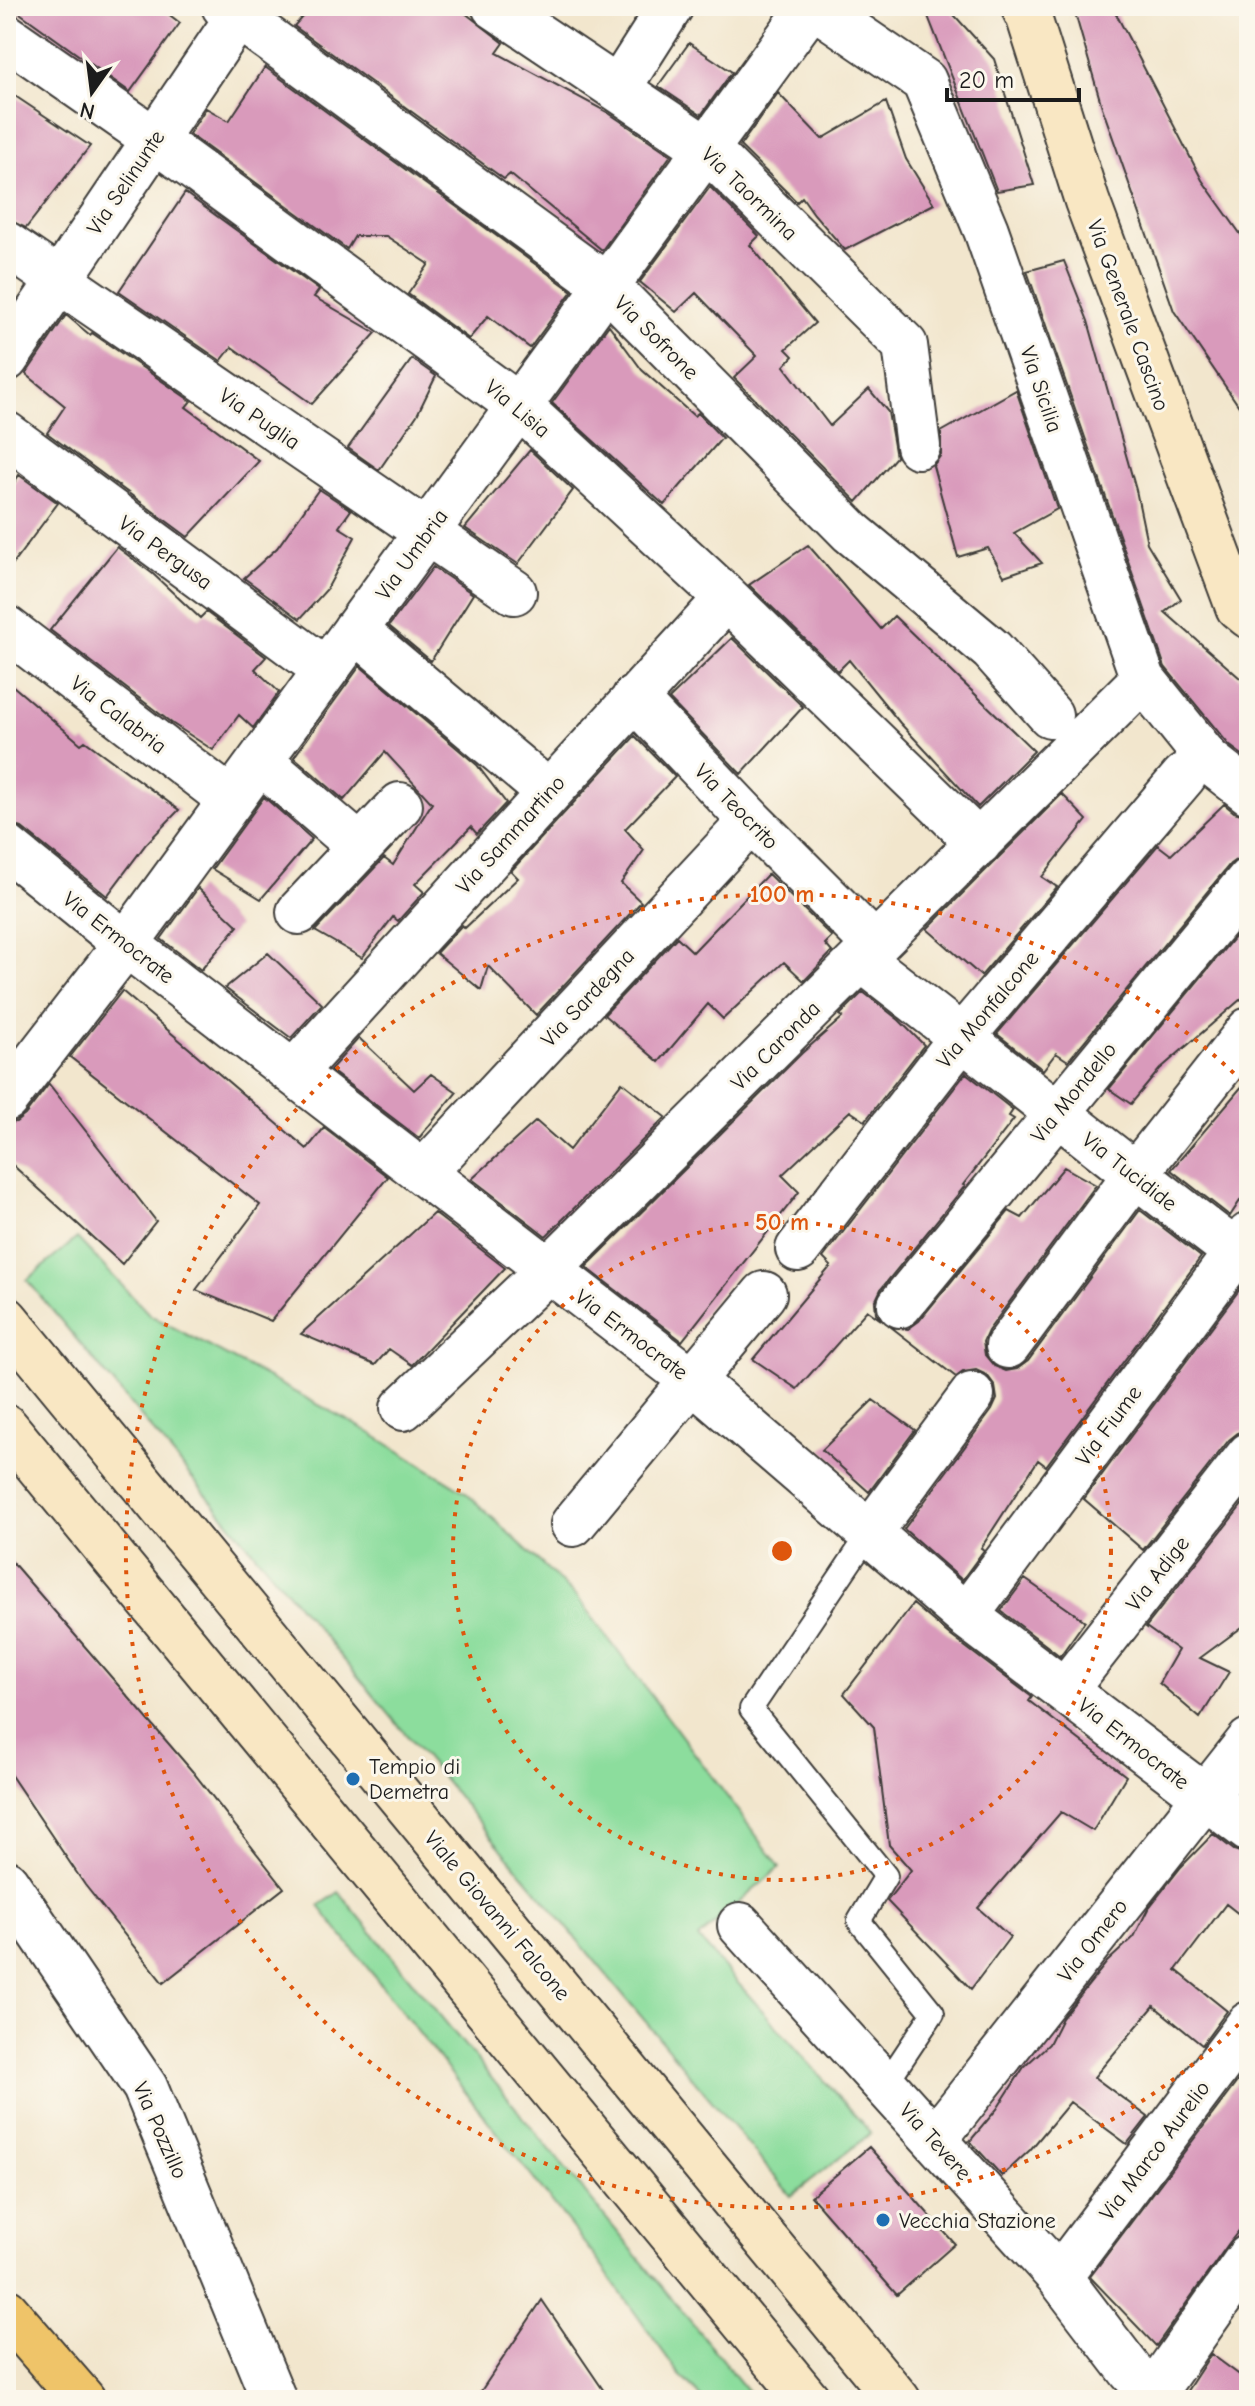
<svg xmlns="http://www.w3.org/2000/svg" width="1255" height="2406" font-family="'Comic Neue',sans-serif">
	<rect width="100%" height="100%" fill="#fbf7ec"/>
	<filter id="ink" filterUnits="userSpaceOnUse"><feTurbulence type="fractalNoise" baseFrequency=".0125" numOctaves="2"/><feDisplacementMap in="SourceGraphic" scale="16" xChannelSelector="R" yChannelSelector="G"/><feConvolveMatrix kernelMatrix="1 2 1 2 8 2 1 2 1" color-interpolation-filters="sRGB"/></filter>
	<filter id="wash" filterUnits="userSpaceOnUse"><feTurbulence type="fractalNoise" baseFrequency=".006" numOctaves="4" result="noise"/><feDisplacementMap in="SourceGraphic" scale="32" xChannelSelector="R" yChannelSelector="G"/><feGaussianBlur stdDeviation="1.8" result="paint"/><feColorMatrix in="noise" values="0 0 0 0 0 0 0 0 0 0 0 0 0 0 0 0 0 1.4 0 .05"/><feComposite in="paint" operator="in"/></filter>
	<g filter="url(#wash)">
		<rect width="100%" height="100%" fill="#f2e6cd"/>
		<path fill="#8cdd9d" stroke="#547c5c" stroke-width="2" d="M 77,1238 L 150,1315 L 364,1429 L 465,1492 L 577,1597 L 780,1867 L 698,1938 L 871,2133 L 791,2196 L 27,1280 Z
			M 339,1892 L 755,2400 L 703,2400 L 679,2374 L 595,2257 L 319,1906 Z"/>
		<g id="blocks">
			<path fill="#d99abb" d="M 10,6 L 158,6 L 180,23 L 130,92 Z
				M 312,6 L 456,6 L 504,43 L 497,53 L 607,112 L 671,155 L 602,250 L 510,174 L 504,179 L 294,26 Z
				M 924,6 L 946,6 L 994,59 L 1034,185 L 997,191 Z
				M 1073,6 L 1112,6 L 1202,180 L 1249,246 L 1249,421 L 1174,311 L 1102,107 Z
				M 689,43 L 732,72 L 701,115 L 658,86 Z
				M 265,67 L 572,291 L 530,348 L 488,316 L 469,339 L 408,294 L 429,264 L 386,236 L 355,236 L 347,249 L 189,134 L 206,108 L 229,121 Z
				M 6,90 L 90,146 L 26,228 L 6,219 Z
				M 778,93 L 822,139 L 886,102 L 906,159 L 934,204 L 845,250 L 814,214 L 802,197 L 797,202 L 740,146 Z
				M 710,187 L 759,236 L 750,245 L 815,323 L 786,349 L 793,356 L 784,366 L 830,426 L 869,389 L 888,412 L 896,457 L 857,502 L 734,378 L 757,356 L 696,293 L 676,312 L 640,282 Z
				M 185,193 L 319,290 L 314,297 L 376,333 L 312,404 L 232,347 L 221,361 L 119,291 Z
				M 1064,261 L 1088,321 L 1136,490 L 1147,543 L 1181,599 L 1165,612 L 1249,686 L 1249,760 L 1229,745 L 1165,667 L 1027,271 Z
				M 66,315 L 90,335 L 92,333 L 191,401 L 186,407 L 259,461 L 188,537 L 47,433 L 65,406 L 26,374 Z
				M 609,325 L 642,370 L 694,416 L 698,413 L 722,438 L 664,505 L 552,403 Z
				M 412,359 L 436,376 L 417,415 L 379,470 L 348,448 Z
				M 1016,390 L 1057,509 L 1014,533 L 1042,563 L 1004,576 L 988,548 L 958,557 L 933,466 L 941,455 L 941,432 Z
				M 530,450 L 573,490 L 518,564 L 465,528 Z
				M 19,475 L 58,503 L 6,573 L 6,495 Z
				M 319,489 L 351,510 L 339,527 L 355,537 L 327,589 L 300,619 L 244,578 L 277,548 Z
				M 808,545 L 881,629 L 894,616 L 1034,751 L 978,807 L 900,723 L 849,660 L 838,671 L 749,585 Z
				M 117,547 L 153,574 L 200,618 L 206,612 L 266,657 L 255,669 L 279,692 L 253,728 L 239,715 L 213,750 L 173,724 L 50,630 Z
				M 433,567 L 473,594 L 431,661 L 389,626 Z
				M 732,638 L 803,707 L 741,774 L 669,699 Z
				M 360,666 L 477,765 L 506,803 L 477,834 L 471,827 L 415,884 L 424,892 L 398,921 L 393,917 L 362,958 L 315,931 L 384,858 L 393,865 L 432,803 L 385,752 L 344,800 L 294,757 Z
				M 6,680 L 81,744 L 85,741 L 179,810 L 146,844 L 107,896 L 22,828 L 6,823 Z
				M 635,736 L 675,777 L 625,829 L 644,850 L 621,883 L 641,902 L 536,1015 L 488,966 L 481,990 L 436,953 L 462,925 L 465,928 L 518,878 L 511,871 Z
				M 1062,794 L 1087,820 L 1042,877 L 1057,887 L 981,976 L 927,929 Z
				M 264,797 L 312,839 L 261,899 L 212,869 Z
				M 1224,804 L 1234,812 L 1249,816 L 1249,856 L 1240,857 L 1230,864 L 1068,1061 L 1056,1053 L 1043,1070 L 997,1034 L 1158,845 L 1171,855 Z
				M 768,874 L 832,937 L 825,944 L 832,952 L 804,981 L 784,962 L 723,1019 L 708,1004 L 659,1062 L 604,1015 L 677,937 L 693,952 Z
				M 198,888 L 238,926 L 201,970 L 161,939 Z
				M 1249,919 L 1249,992 L 1160,1069 L 1131,1104 L 1109,1089 Z
				M 268,953 L 322,1004 L 291,1038 L 225,988 Z
				M 122,991 L 307,1149 L 324,1128 L 388,1177 L 271,1321 L 196,1290 L 260,1205 L 70,1057 Z
				M 863,992 L 899,1020 L 924,1045 L 865,1121 L 850,1111 L 782,1175 L 799,1192 L 682,1341 L 586,1267 L 802,1053 L 843,1017 L 840,1015 Z
				M 359,1038 L 414,1090 L 431,1074 L 457,1092 L 419,1138 L 330,1070 Z
				M 966,1073 L 1013,1110 L 1009,1116 L 1014,1119 L 963,1185 L 965,1186 L 881,1289 L 875,1302 L 876,1313 L 881,1320 L 867,1310 L 797,1389 L 753,1359 L 831,1266 L 823,1258 Z
				M 1249,1078 L 1249,1187 L 1230,1216 L 1171,1170 Z
				M 622,1082 L 666,1117 L 546,1236 L 472,1179 L 536,1121 L 569,1150 Z
				M 49,1084 L 156,1221 L 122,1264 L 6,1159 L 6,1123 L 16,1122 L 25,1115 Z
				M 1064,1167 L 1096,1185 L 988,1331 L 983,1342 L 985,1355 L 994,1366 L 1006,1371 L 1017,1369 L 1028,1361 L 1140,1210 L 1201,1257 L 1046,1466 L 1038,1460 L 981,1548 L 984,1550 L 962,1580 L 904,1529 L 992,1410 L 997,1399 L 995,1386 L 987,1375 L 976,1370 L 963,1372 L 956,1377 L 891,1327 L 908,1329 L 919,1321 L 1009,1211 L 1022,1218 Z
				M 434,1213 L 505,1268 L 412,1365 L 389,1349 L 375,1365 L 301,1334 Z
				M 1240,1289 L 1249,1297 L 1249,1431 L 1239,1432 L 1229,1440 L 1143,1550 L 1084,1499 Z
				M 873,1400 L 915,1430 L 869,1492 L 822,1450 Z
				M 1249,1496 L 1249,1622 L 1200,1658 L 1229,1672 L 1200,1718 L 1159,1683 L 1178,1650 L 1146,1627 Z
				M 6,1555 L 193,1772 L 284,1888 L 163,1983 L 85,1885 L 6,1768 Z
				M 1025,1579 L 1085,1621 L 1060,1656 L 1001,1611 Z
				M 913,1604 L 951,1636 L 1032,1697 L 1029,1701 L 1126,1776 L 1093,1831 L 1061,1812 L 978,1908 L 1010,1937 L 971,1989 L 887,1901 L 911,1870 L 889,1845 L 874,1727 L 844,1694 Z
				M 1213,1834 L 1234,1850 L 1249,1855 L 1249,1922 L 1226,1904 L 1176,1970 L 1227,2011 L 1202,2045 L 1154,2006 L 1094,2077 L 1148,2117 L 1127,2144 L 1070,2102 L 1030,2150 L 1002,2176 L 970,2141 L 997,2109 L 1024,2067 L 1049,2044 L 1062,2018 L 1107,1962 L 1134,1937 L 1148,1909 L 1181,1867 Z
				M 1249,2066 L 1249,2218 L 1229,2243 L 1156,2346 L 1090,2277 Z
				M 869,2147 L 955,2244 L 897,2295 L 811,2196 Z
				M 542,2300 L 610,2400 L 475,2400 Z
				M 1211,2354 L 1249,2382 L 1249,2400 L 1181,2400 Z"/>
		</g>
	</g>
	<g filter="url(#ink)">
		<use href="#blocks" fill-opacity="0" stroke="#3c3a37" stroke-width="2"/>
		<g fill="none" stroke-linecap="round" stroke-linejoin="round">
			<g stroke="#3c3a37" stroke-width="26">
				<path id="lane" d="M 871,1531 L 751,1709 L 886,1876 L 859,1921 L 933,2013 L 885,2085"/>
			</g>
			<g stroke="#3c3a37" stroke-width="48">
				<path id="street" d="M 224,6 L 607,286 L 851,532 L 992,650 L 1050,715
					M 494,6 L 707,149 L 905,345 L 918,446
					M 814,6 L 924,81 L 986,230 L 1143,679 L 1209,761 L 1249,792
					M 6,36 L 154,139 L 519,406 L 727,598 L 979,843
					M 618,89 L 671,6
					M 6,244 L 514,592
					M 6,359 L 245,6
					M 6,434 L 326,670
					M 6,628 L 231,800
					M 355,630 L 548,792
					M 634,698 L 751,821 L 875,945
					M 260,761 L 360,847
					M 6,847 L 126,944 L 692,1380 L 966,1616 L 1249,1830
					M 299,912 L 400,805
					M 861,959 C 991,1059 1118,1163 1249,1262
					M 294,1072 L 727,598
					M 6,1099 L 126,944 L 811,6
					M 423,1173 L 751,821
					M 798,1249 L 962,1037 L 1184,776
					M 900,1305 L 1249,880
					M 1008,1346 L 1134,1176 L 1249,1030
					M 403,1408 L 548,1270 L 1143,679
					M 573,1524 L 764,1294
					M 871,1531 L 972,1395
					M 966,1616 L 1249,1235
					M 1065,1690 L 1249,1455
					M 6,1882 L 145,2087 L 274,2400
					M 740,1925 L 1059,2277 L 1131,2371 L 1157,2400
					M 935,2139 L 1249,1741
					M 1059,2277 L 1249,2024
					M 1152,2395 L 1249,2257"/>
			</g>
			<g stroke="#3c3a37" stroke-width="48">
				<path id="secondary" d="M 1023,6 L 1029,18 L 1087,201 L 1238,607 L 1249,616
					M 6,1319 L 898,2400
					M 6,1427 L 808,2400"/>
			</g>
			<g stroke="#3c3a37" stroke-width="48">
				<path id="primary" d="M 6,2311 L 83,2400"/>
			</g>
			<use href="#lane" stroke="#fff" stroke-width="22"/>
			<use href="#street" stroke="#fff" stroke-width="44"/>
			<use href="#secondary" stroke="#f9e7c3" stroke-width="44"/>
			<use href="#primary" stroke="#efc469" stroke-width="44"/>
		</g>
	</g>
	<g fill="none" stroke="#de560d" stroke-width="4" stroke-dasharray="4 8">
		<circle cx="782" cy="1551" r="329"/>
		<path d="M1247 2016A657 657 0 1 1 1247 1086"/>
	</g>
	<g fill="#1f6fb2" stroke="#fbf7ec" stroke-width="3">
		<circle cx="353" cy="1779" r="8"/>
		<circle cx="883" cy="2220" r="8"/>
	</g>
	<g text-anchor="middle" stroke-width="6" stroke-linejoin="round" paint-order="stroke">
		<g font-size="22" fill="#1c1c1c" stroke="#fbf7ec">
			<text transform="translate(125 182) rotate(-56)" y="8">Via Selinunte</text>
			<text transform="translate(750 193) rotate(44)" y="8">Via Taormina</text>
			<text transform="translate(1129 315) rotate(70)" y="8">Via Generale Cascino</text>
			<text transform="translate(657 337) rotate(45)" y="8">Via Sofrone</text>
			<text transform="translate(1042 389) rotate(71)" y="8">Via Sicilia</text>
			<text transform="translate(518 408) rotate(40)" y="8">Via Lisia</text>
			<text transform="translate(260 418) rotate(34)" y="8">Via Puglia</text>
			<text transform="translate(166 552) rotate(36)" y="8">Via Pergusa</text>
			<text transform="translate(411 554) rotate(-54)" y="8">Via Umbria</text>
			<text transform="translate(119 714) rotate(37)" y="8">Via Calabria</text>
			<text transform="translate(737 806) rotate(46)" y="8">Via Teocrito</text>
			<text transform="translate(510 834) rotate(-48)" y="8">Via Sammartino</text>
			<text transform="translate(119 937) rotate(38)" y="8">Via Ermocrate</text>
			<text transform="translate(587 997) rotate(-47)" y="8">Via Sardegna</text>
			<text transform="translate(987 1009) rotate(-50)" y="8">Via Monfalcone</text>
			<text transform="translate(775 1045) rotate(-45)" y="8">Via Caronda</text>
			<text transform="translate(1073 1092) rotate(-51)" y="8">Via Mondello</text>
			<text transform="translate(1130 1171) rotate(38)" y="8">Via Tucidide</text>
			<text transform="translate(632 1334) rotate(37)" y="8">Via Ermocrate</text>
			<text transform="translate(1108 1425) rotate(-53)" y="8">Via Fiume</text>
			<text transform="translate(1157 1573) rotate(-52)" y="8">Via Adige</text>
			<text transform="translate(1134 1743) rotate(38)" y="8">Via Ermocrate</text>
			<text transform="translate(498 1915) rotate(50)" y="8">Viale Giovanni Falcone</text>
			<text transform="translate(1092 1940) rotate(-52)" y="8">Via Omero</text>
			<text transform="translate(161 2130) rotate(66)" y="8">Via Pozzillo</text>
			<text transform="translate(936 2141) rotate(48)" y="8">Via Tevere</text>
			<text transform="translate(1154 2150) rotate(-53)" y="8">Via Marco Aurelio</text>
		</g>
		<g font-size="22" fill="#1c1c1c" stroke="#fbf7ec" text-anchor="start">
			<text x="369" y="1774">Tempio di<tspan x="369" dy="25">Demetra</tspan></text>
			<text x="899" y="2228">Vecchia Stazione</text>
		</g>
	</g>
	<circle cx="782" cy="1551" r="12" fill="#de560d" stroke="#fbf7ec" stroke-width="4"/>
	<g font-size="24" text-anchor="middle" font-weight="bold" fill="#de560d" stroke="#fbf7ec" stroke-width="6" stroke-linejoin="round" paint-order="stroke">
		<text x="782" y="902">100 m</text>
		<text x="782" y="1230">50 m</text>
	</g>
	<rect width="1255" height="2406" fill="none" stroke="#fbf7ec" stroke-width="32"/>
	<g transform="translate(92 92) rotate(194)" stroke="#fbf7ec" stroke-width="6" paint-order="stroke">
	<path d="M0-6L14 30L0 20L-14 30Z" fill="#1c1c1c"/>
	<text y="-12" font-size="22" font-weight="bold" text-anchor="middle" fill="#1c1c1c">N</text>
	</g>
	<path d="M947 88v12h132v-12" fill="none" stroke="#1c1c1c" stroke-width="4"/>
	<text x="959" y="88" font-size="24" fill="#1c1c1c" stroke="#fbf7ec" stroke-width="6" paint-order="stroke">20 m</text>
</svg>
